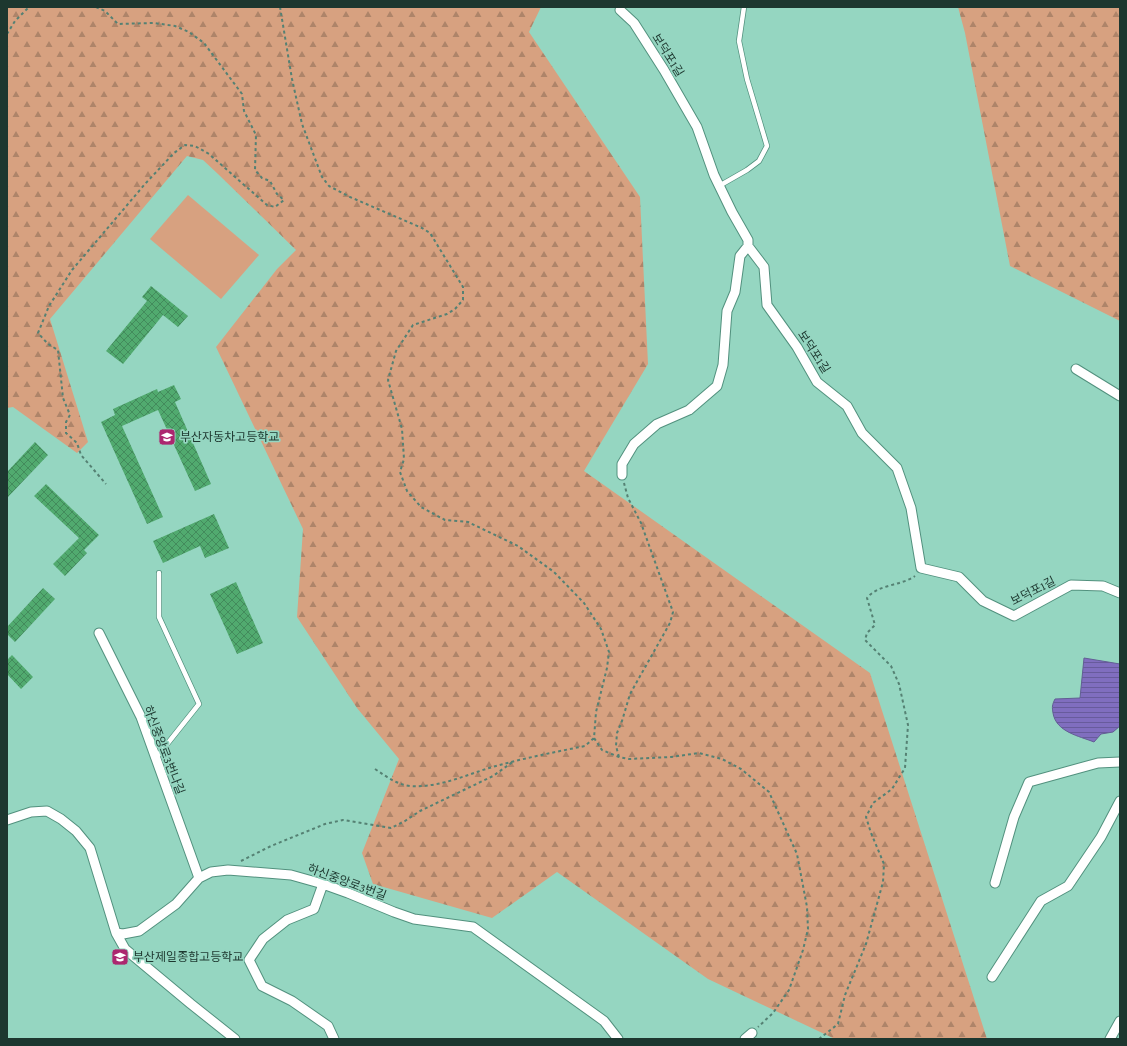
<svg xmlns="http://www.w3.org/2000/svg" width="1127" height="1046" font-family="'Crimson Pro','Noto Sans KR',serif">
	<defs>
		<pattern id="forest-firs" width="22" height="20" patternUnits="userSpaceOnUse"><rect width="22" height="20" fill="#d7a180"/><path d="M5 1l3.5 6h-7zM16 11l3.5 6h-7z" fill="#ae8469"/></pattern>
		<pattern id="water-rules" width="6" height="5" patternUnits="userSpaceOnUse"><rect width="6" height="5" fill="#806ebf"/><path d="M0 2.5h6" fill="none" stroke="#685b9c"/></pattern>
		<pattern id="building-cross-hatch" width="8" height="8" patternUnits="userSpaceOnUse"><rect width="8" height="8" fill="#51aa6f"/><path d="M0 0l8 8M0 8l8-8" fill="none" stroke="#438b5c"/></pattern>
	</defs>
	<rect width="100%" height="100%" fill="#95d6c1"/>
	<path fill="#d7a180" d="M 188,195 L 259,255 L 221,299 L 150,239 Z"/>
	<path fill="url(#forest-firs)" d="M 7,7 L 541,7 L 529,32 L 640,197 L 648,364 L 584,471 L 870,673 L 987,1039 L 835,1039 L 708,979 L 557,872 L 492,918 L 373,884 L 362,853 L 399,759 L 357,708 L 297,617 L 303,529 L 216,347 L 277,269 L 296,250 L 218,174 L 203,160 L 187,156 L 50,319 L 88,442 L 77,453 L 13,407 L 7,408 Z
		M 958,7 L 1120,7 L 1120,321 L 1010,266 L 965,33 Z"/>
	<path fill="url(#water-rules)" stroke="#625e94" d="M 1084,658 L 1120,664 L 1120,726 L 1113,732 L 1101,734 L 1094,742 C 1079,736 1056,732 1053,713 C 1052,707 1052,705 1055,699 L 1080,698 Z"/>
	<path fill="url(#building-cross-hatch)" d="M 151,286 L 188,316 L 178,327 L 163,315 L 123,364 L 106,351 L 147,301 L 142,297 Z
		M 174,385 L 181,399 L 175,402 L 211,484 L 195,491 L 158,410 L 122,426 L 163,517 L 147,524 L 101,422 L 115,415 L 113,409 L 157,389 L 158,392 Z
		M 35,442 L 48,455 L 7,498 L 7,472 Z
		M 46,484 L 99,535 L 84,550 L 87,553 L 65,576 L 53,564 L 79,538 L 34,496 Z
		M 214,514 L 229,548 L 205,558 L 200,546 L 163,563 L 153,541 Z
		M 236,582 L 263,643 L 237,654 L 210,594 Z
		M 43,588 L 55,599 L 15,642 L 7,634 L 7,627 Z
		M 12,655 L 33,677 L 21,689 L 7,674 L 7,660 Z"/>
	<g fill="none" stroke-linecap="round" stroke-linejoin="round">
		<g stroke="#52917e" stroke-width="6">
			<path id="service" d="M 719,186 L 747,170 L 759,161 L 767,146 L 747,79 L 739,41 L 744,7
				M 156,758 L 199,704 L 159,617 L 159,573"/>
		</g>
		<g stroke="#52917e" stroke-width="11">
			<path id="minor" d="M 620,10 L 634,23 L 664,70 L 697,127 L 714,175 L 732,212 L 748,240 L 748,246 L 764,267 L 767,305 L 797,347 L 817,382 L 847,406 L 862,433 L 897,468 L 911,508 L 921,568 L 959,577 L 983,601 L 1014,616 L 1071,585 L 1103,586 L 1120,593
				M 1076,369 L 1120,396
				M 622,475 L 622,464 L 634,444 L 657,424 L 689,410 L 717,386 L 723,365 L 727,311 L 735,292 L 740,256 L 748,246
				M 99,633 L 141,717 L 199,878
				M 7,820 L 31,812 L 47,811 L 61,819 L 76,831 L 90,848 L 116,933 L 123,934 L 139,931 L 176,904 L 199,878 L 211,872 L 228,870 L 291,875 L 323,884 L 348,893 L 394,912 L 414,919 L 473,927 L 604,1021 L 618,1039
				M 995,883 L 1014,817 L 1029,782 L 1098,763 L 1120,762
				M 323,884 L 314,909 L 287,920 L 263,939 L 249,960 L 262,986 L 292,1001 L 328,1026 L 334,1039
				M 116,933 L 125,949 L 191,1004 L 235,1039
				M 992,977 L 1041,901 L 1068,886 L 1101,837 L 1120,801
				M 745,1039 L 752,1033
				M 1110,1039 L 1120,1021"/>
		</g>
		<path stroke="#558173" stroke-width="2" stroke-dasharray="3 3" stroke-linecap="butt" d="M 96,7 L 105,11 L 118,24 L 154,23 L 175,26 L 189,32 L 204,43 L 242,94 L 244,111 L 256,135 L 255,170 L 262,178 L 270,181 L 277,194 L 284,200 L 275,207 L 267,205 L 209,154 L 195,146 L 185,145 L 174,153 L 145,184 L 72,270 L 49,306 L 38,333 L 48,344 L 58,350 L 63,398 L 70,415 L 66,422 L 66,433 L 77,443 L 81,455 L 106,484
			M 280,7 L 292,79 L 302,124 L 322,177 L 329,186 L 350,197 L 422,228 L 430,233 L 463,287 L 463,300 L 455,309 L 447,314 L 413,325 L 396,351 L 388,380 L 402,429 L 404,459 L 400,472 L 407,491 L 421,507 L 445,520 L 468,522 L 518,546 L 554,572 L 584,603 L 601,629 L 609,652 L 607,668 L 596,712 L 594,738 L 602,750 L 619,757 L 629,759 L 671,757 L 699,753 L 722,759 L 741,769 L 769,792 L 797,854 L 807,907 L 808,929 L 803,950 L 789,990 L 773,1013 L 758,1027
			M 7,34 L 15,21 L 29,7
			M 619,757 L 616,746 L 617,733 L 622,721 L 630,694 L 670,623 L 673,612 L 641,523 L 628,498 L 624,483
			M 375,769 C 387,777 396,784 410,786 C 441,788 467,774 496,766 C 525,758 555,752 585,746 L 594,738
			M 241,861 L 271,846 L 325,824 L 343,820 L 391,828 L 405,821 L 420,811 L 493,776 L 514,761
			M 819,1039 L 838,1024 L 845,995 L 866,944 L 883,882 L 884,864 L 871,833 L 866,817 L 873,803 L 892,789 L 905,768 L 908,725 L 899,684 L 891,666 L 865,640 L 867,633 L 875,625 L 867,598 C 878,584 901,586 915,576"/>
		<use href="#service" stroke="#fff" stroke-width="4.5"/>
		<use href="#minor" stroke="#fff" stroke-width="9"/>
	</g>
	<defs>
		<g id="school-square" transform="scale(0.9)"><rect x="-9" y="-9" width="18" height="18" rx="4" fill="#ac276f" stroke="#95d6c1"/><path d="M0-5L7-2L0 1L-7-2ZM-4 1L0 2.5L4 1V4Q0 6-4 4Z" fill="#fff"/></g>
	</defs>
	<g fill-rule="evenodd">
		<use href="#school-square" x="167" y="437"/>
		<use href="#school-square" x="120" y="957"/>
	</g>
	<g text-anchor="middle" stroke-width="3.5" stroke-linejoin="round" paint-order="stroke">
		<g font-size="12" fill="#1d372f" stroke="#95d6c1">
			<text transform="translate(668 55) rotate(58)" y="4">보덕포1길</text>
			<text transform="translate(814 352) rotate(57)" y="4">보덕포1길</text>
			<text transform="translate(1033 591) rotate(-27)" y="4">보덕포1길</text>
			<text transform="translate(164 750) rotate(69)" y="4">하신중앙로3번나길</text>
			<text transform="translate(347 882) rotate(20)" y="4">하신중앙로3번길</text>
		</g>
		<g font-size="12" fill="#1d372f" stroke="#95d6c1" text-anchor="start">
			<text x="180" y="441">부산자동차고등학교</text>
			<text x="133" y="961">부산제일종합고등학교</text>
		</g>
	</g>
	<rect width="1127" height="1046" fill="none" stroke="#1d372f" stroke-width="16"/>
</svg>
